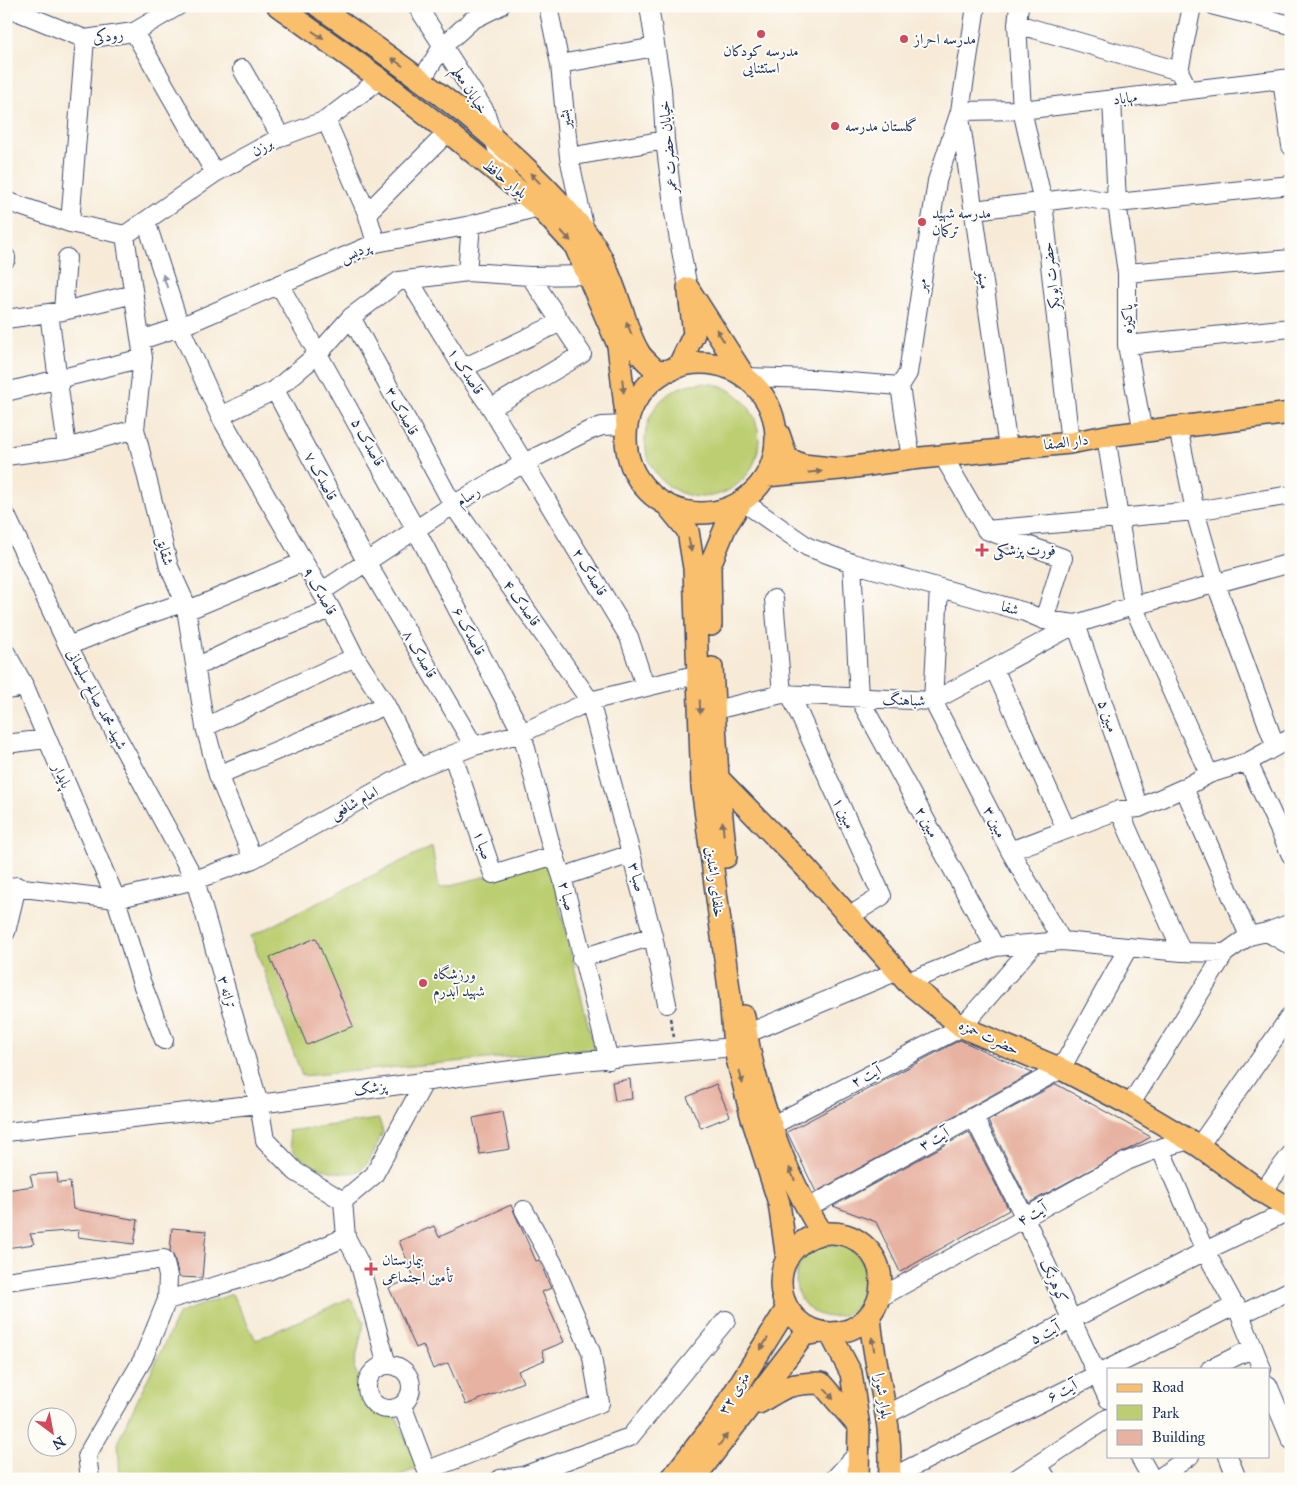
<svg xmlns="http://www.w3.org/2000/svg" width="1297" height="1485" font-family="'IM FELL Great Primer',Amiri,serif">
	<rect width="100%" height="100%" fill="#fdfcf7"/>
	<filter id="ink" filterUnits="userSpaceOnUse"><feTurbulence type="fractalNoise" baseFrequency=".02" numOctaves="2"/><feDisplacementMap in="SourceGraphic" scale="10" xChannelSelector="R" yChannelSelector="G"/><feConvolveMatrix kernelMatrix="1 2 1 2 8 2 1 2 1" color-interpolation-filters="sRGB"/></filter>
	<filter id="wash" filterUnits="userSpaceOnUse"><feTurbulence type="fractalNoise" baseFrequency=".0096" numOctaves="4" result="noise"/><feDisplacementMap in="SourceGraphic" scale="20" xChannelSelector="R" yChannelSelector="G"/><feGaussianBlur stdDeviation="1.12" result="paint"/><feColorMatrix in="noise" values="0 0 0 0 0 0 0 0 0 0 0 0 0 0 0 0 0 1.4 0 .05"/><feComposite in="paint" operator="in"/></filter>
	<g filter="url(#wash)">
		<rect width="100%" height="100%" fill="#f7ebd8"/>
		<path fill="#bcce71" stroke="#6c7e68" d="M645 440a57 57 0 1 1 114 0a57 57 0 1 1-114 0Z
			M 432,846 L 439,888 L 549,861 L 589,1029 L 596,1049 L 302,1076 L 251,936 Z
			M 379,1119 L 383,1132 C 378,1142 372,1160 363,1168 C 348,1181 306,1166 296,1153 C 290,1147 290,1139 288,1131 Z
			M796 1281a36 36 0 1 1 72 0a36 36 0 1 1-72 0Z
			M 232,1294 L 256,1340 L 350,1298 L 364,1322 L 354,1367 L 373,1413 L 397,1418 L 418,1468 L 391,1479 L 120,1479 L 118,1441 L 179,1313 Z"/>
		<g id="blocks">
			<path fill="#e7b2a2" d="M 316,938 L 353,1026 L 307,1045 L 270,957 Z
				M 960,1040 L 1032,1073 L 816,1192 L 787,1132 Z
				M 630,1079 L 632,1099 L 615,1101 L 612,1082 Z
				M 716,1084 L 730,1116 L 701,1128 L 687,1097 Z
				M 1056,1084 L 1151,1137 L 1029,1203 L 988,1121 Z
				M 503,1112 L 510,1149 L 480,1154 L 473,1118 Z
				M 969,1132 L 1009,1210 L 900,1272 L 876,1222 L 833,1206 Z
				M 57,1173 L 58,1183 L 70,1182 L 73,1209 L 138,1220 L 134,1244 L 78,1237 L 79,1230 L 30,1234 L 34,1244 L 6,1248 L 6,1190 L 33,1186 L 30,1175 Z
				M 511,1205 L 536,1261 L 539,1260 L 551,1288 L 542,1292 L 564,1342 L 542,1351 L 545,1360 L 518,1371 L 523,1382 L 466,1405 L 448,1363 L 433,1369 L 423,1345 L 416,1348 L 389,1288 L 414,1277 L 399,1241 L 434,1226 L 439,1237 Z
				M 172,1228 L 206,1231 L 202,1278 L 179,1277 L 174,1257 L 170,1251 Z"/>
		</g>
	</g>
	<g filter="url(#ink)">
		<use href="#blocks" fill-opacity="0" stroke="#3c4b70" stroke-width="1"/>
		<g fill="none" stroke-linecap="round" stroke-linejoin="round">
			<g stroke="#3c4b70" stroke-width="20">
				<path id="minor" d="M 417,6 L 485,111 L 507,180
					M 548,6 L 560,64 L 569,157 L 585,231
					M 649,6 L 662,89 L 665,140 L 674,213 L 688,288
					M 1019,6 L 1017,24 L 1022,110 L 1043,202 L 1070,443
					M 1215,6 L 1291,25
					M 6,7 L 85,39 L 134,32 L 178,6
					M 1017,24 L 1179,71
					M 134,32 L 215,173
					M 560,64 L 655,47
					M 242,69 L 281,137
					M 422,79 L 442,47 L 472,20 L 500,6
					M 1282,79 L 1291,146
					M 1184,81 L 1179,71 L 1192,6
					M 1112,99 L 1117,203 L 1127,273 L 1127,345 L 1143,433
					M 960,111 L 1022,110 L 1291,78
					M 960,117 L 1008,448
					M 326,120 L 367,213 L 376,243
					M 569,157 L 665,140
					M 6,201 L 70,223 L 125,235 L 215,173 L 281,137 L 326,120 L 380,79
					M 974,210 L 1081,197 L 1117,203 L 1291,185
					M 367,213 L 448,132
					M 146,221 L 180,327 L 220,416 L 331,609 L 355,657 L 386,705 L 418,768
					M 70,223 L 85,39
					M 125,235 L 143,358 L 135,429 L 169,567 L 185,602 L 205,727 L 218,775 L 253,859
					M 6,259 L 6,257
					M 467,272 L 471,225
					M 1127,273 L 1291,259
					M 409,280 L 463,368 L 491,408 L 629,637 L 645,686
					M 279,284 L 416,530 L 522,733 L 550,842 L 562,877 L 609,1060
					M 63,311 L 67,258
					M 49,313 L 67,448
					M 351,317 L 453,505 L 590,701 L 653,936 L 667,1004
					M 6,319 L 63,311 L 134,294
					M 141,340 L 180,327 L 376,243 L 471,225 L 539,207
					M 1127,345 L 1291,328
					M 463,368 L 561,322
					M 745,377 L 812,379 L 900,386
					M 275,390 L 367,563 L 474,746
					M 6,392 L 143,358
					M 491,408 L 582,354 L 530,276
					M 220,416 L 275,390 L 319,353 L 351,317 L 399,281 L 467,272 L 530,276 L 589,275
					M 1178,427 L 1195,511 L 1216,584 L 1275,745
					M 1106,436 L 1133,606 L 1209,774
					M 6,456 L 67,448 L 135,429
					M 943,456 L 986,530 L 1063,558 L 1044,620
					M 911,459 L 900,386 L 908,373 L 937,181 L 960,111 L 976,6
					M 742,501 L 808,547 L 852,563 L 1025,612 L 1044,620 L 1076,624 L 1133,606 L 1291,563
					M 6,515 L 68,646 L 195,880 L 259,1104 L 265,1140 L 296,1172 L 343,1201 L 374,1175 L 425,1081
					M 986,530 L 1195,511 L 1291,495
					M 852,563 L 859,698 L 995,947
					M 939,588 L 933,701 L 1010,851 L 1062,941
					M 321,592 L 453,505 L 524,463 L 588,431 L 602,426 L 627,425
					M 774,599 L 782,694
					M 186,611 L 303,562
					M 68,646 L 135,619 L 185,602
					M 6,653 L 25,687 L 116,899 L 141,981 L 164,1040
					M 196,667 L 250,641 L 331,609
					M 994,668 L 1066,829
					M 6,690 L 25,687
					M 790,694 L 882,896 L 848,917
					M 715,710 L 782,694 L 933,701 L 1076,624 L 1139,808
					M 205,727 L 355,657
					M 6,744 L 46,739
					M 453,756 L 493,874 L 555,855
					M 1248,762 L 1291,855
					M 218,775 L 386,705
					M 1184,788 L 1249,936
					M 1119,810 L 1182,952
					M 1010,851 L 1119,810 L 1139,808 L 1184,788 L 1209,774 L 1248,762 L 1291,738
					M 562,877 L 631,854
					M 6,886 L 116,899 L 195,880 L 253,859 L 418,768 L 474,746 L 522,733 L 590,701 L 699,674
					M 6,932 L 17,886
					M 1267,932 L 1291,946
					M 581,958 L 653,936
					M 907,982 L 995,947 L 1062,941 L 1182,952 L 1225,953 L 1249,936 L 1267,932 L 1291,923
					M 746,1034 L 898,971
					M 1130,1105 L 1225,953
					M 974,1118 L 1025,1218 L 1108,1399
					M 771,1126 L 962,1027 L 1034,944
					M 6,1132 L 259,1104 L 571,1062 L 734,1047
					M 1199,1146 L 1291,1015
					M 1160,1148 L 1205,1251 L 1240,1315 L 1262,1369
					M 1262,1192 L 1291,1154
					M 806,1209 L 1061,1069 L 1128,948
					M 346,1237 L 359,1262 L 387,1365
					M 6,1281 L 164,1259 L 168,1276 L 167,1300
					M 879,1298 L 1127,1161 L 1160,1148 L 1190,1140
					M 1240,1315 L 1291,1290
					M367 1387a22 22 0 1 1 44 0a22 22 0 1 1-44 0Z
					M 1210,1369 L 1253,1348
					M 1268,1385 L 1291,1440
					M 402,1405 L 430,1479
					M 886,1415 L 1205,1251 L 1291,1210
					M 1139,1456 L 1152,1479
					M 1228,1456 L 1237,1479
					M 1038,1465 L 1047,1479
					M 428,1470 L 600,1403 L 591,1352 L 553,1263 L 524,1210
					M 890,1478 L 1236,1305
					M 90,1479 L 87,1455 L 143,1359 L 167,1300 L 268,1271 L 346,1237 L 343,1201
					M 500,1479 L 523,1476 L 630,1437 L 726,1320
					M 834,1479 L 858,1453
					M 1016,1479 L 1108,1418
					M 1158,1479 L 1190,1456"/>
			</g>
			<g stroke="#3c4b70" stroke-width="24">
				<path id="major" d="M 278,6 L 380,79 L 448,132 L 539,207 L 575,246 L 618,345 L 627,425
					M 318,6 C 413,73 510,140 584,230 C 603,254 613,284 623,312 C 627,326 632,342 640,354 C 644,360 651,365 656,371 L 671,370
					M 688,288 L 745,377
					M626 438a75 75 0 1 1 150 0a75 75 0 1 1-150 0Z
					M 678,367 L 694,334 L 689,293
					M 840,469 L 911,459 L 1070,443 L 1106,436 L 1291,413
					M 766,476 L 840,469 L 803,465 L 787,458 L 779,434
					M 666,504 L 688,531 L 694,568 L 702,787 L 730,996 L 734,1047 L 751,1115 L 779,1203 L 787,1260
					M 711,625 L 710,565 L 726,526 L 742,501
					M 712,668 L 718,778 L 726,857
					M 718,778 L 806,868 L 907,982 L 962,1027 L 1061,1069 L 1130,1105 L 1199,1146 L 1262,1192 L 1291,1209
					M 744,1016 C 752,1084 785,1176 822,1233
					M781 1283a50 50 0 1 1 100 0a50 50 0 1 1-100 0Z
					M 870,1315 C 873,1370 895,1423 889,1479
					M 830,1333 L 851,1373 L 859,1427 L 858,1479
					M 759,1403 C 784,1387 790,1383 821,1383 L 859,1427
					M 671,1479 L 717,1420 L 787,1308 L 785,1302
					M 694,1479 L 804,1335 L 821,1332"/>
			</g>
			<path stroke="#3c4b70" stroke-width="2.5" stroke-dasharray="4 4" stroke-linecap="butt" d="M 670,1018 L 674,1037"/>
			<use href="#minor" stroke="#fff" stroke-width="18"/>
			<use href="#major" stroke="#f9bf6d" stroke-width="21"/>
		</g>
		<defs><path id="oneway-solid" d="M-6-.8H1V-3.2L6.5 0L1 3.2V.8H-6Z" transform="scale(1.25)"/></defs>
		<g fill="#7f7065">
			<use href="#oneway-solid" transform="translate(318 35) rotate(35)"/>
			<use href="#oneway-solid" transform="translate(397 62) rotate(-145)"/>
			<use href="#oneway-solid" transform="translate(535 178) rotate(-134)"/>
			<use href="#oneway-solid" transform="translate(566 236) rotate(47)"/>
			<use href="#oneway-solid" transform="translate(629 328) rotate(-111)"/>
			<use href="#oneway-solid" transform="translate(720 335) rotate(-122)"/>
			<use href="#oneway-solid" transform="translate(623 386) rotate(84)"/>
			<use href="#oneway-solid" transform="translate(815 472) rotate(-6)"/>
			<use href="#oneway-solid" transform="translate(690 545) rotate(80)"/>
			<use href="#oneway-solid" transform="translate(700 707) rotate(88)"/>
			<use href="#oneway-solid" transform="translate(723 828) rotate(-95)"/>
			<use href="#oneway-solid" transform="translate(741 1077) rotate(76)"/>
			<use href="#oneway-solid" transform="translate(792 1174) rotate(-113)"/>
			<use href="#oneway-solid" transform="translate(764 1344) rotate(122)"/>
			<use href="#oneway-solid" transform="translate(873 1344) rotate(-100)"/>
			<use href="#oneway-solid" transform="translate(829 1394) rotate(49)"/>
			<use href="#oneway-solid" transform="translate(723 1440) rotate(-53)"/>
		</g>
		<use fill="#8d97ae" href="#oneway-solid" transform="translate(165 281) rotate(-108)"/>
	</g>
	<g fill="#d1495b" stroke="#fdfcf7" stroke-width="2">
		<circle cx="761" cy="34" r="5"/>
		<circle cx="904" cy="39" r="5"/>
		<circle cx="835" cy="126" r="5"/>
		<circle cx="922" cy="222" r="5"/>
		<path d="M979.5 542.5h5v5h5v5h-5v5h-5v-5h-5v-5h5z"/>
		<circle cx="423" cy="983" r="5"/>
		<path d="M368.5 1261.5h5v5h5v5h-5v5h-5v-5h-5v-5h5z"/>
	</g>
	<g text-anchor="middle" stroke-width="4" stroke-linejoin="round" paint-order="stroke">
		<g font-size="15" fill="#1b2f5e" stroke="#fdfcf7">
			<text transform="translate(108 36) rotate(-8)" y="5">رودکی</text>
			<text transform="translate(470 90) rotate(58)" y="5">خیابان معلم</text>
			<text transform="translate(1125 98) rotate(-7)" y="5">مهاباد</text>
			<text transform="translate(565 119) rotate(-95)" y="5">بشیر</text>
			<text transform="translate(262 147) rotate(-29)" y="5">برزن</text>
			<text transform="translate(668 147) rotate(-95)" y="5">خیابان حضرت عمر</text>
			<text transform="translate(505 179) rotate(39)" y="5">بلوار حافظ</text>
			<text transform="translate(355 252) rotate(-23)" y="5">پردیس</text>
			<text transform="translate(1051 276) rotate(-97)" y="5">حضرت ابوبکر</text>
			<text transform="translate(984 280) rotate(82)" y="5">مینو</text>
			<text transform="translate(921 285) rotate(-81)" y="5">مهر</text>
			<text transform="translate(1127 319) rotate(-89)" y="5">پاکیزه</text>
			<text transform="translate(466 371) rotate(57)" y="5">قاصدک ۱</text>
			<text transform="translate(402 411) rotate(61)" y="5">قاصدک ۳</text>
			<text transform="translate(368 442) rotate(61)" y="5">قاصدک ۵</text>
			<text transform="translate(1066 442) rotate(-7)" y="5">دار الصفا</text>
			<text transform="translate(321 476) rotate(62)" y="5">قاصدک ۷</text>
			<text transform="translate(468 496) rotate(-31)" y="5">رسام</text>
			<text transform="translate(165 551) rotate(75)" y="5">شقایق</text>
			<text transform="translate(590 572) rotate(59)" y="5">قاصدک ۲</text>
			<text transform="translate(320 591) rotate(60)" y="5">قاصدک ۹</text>
			<text transform="translate(522 603) rotate(55)" y="5">قاصدک ۴</text>
			<text transform="translate(1010 608) rotate(16)" y="5">شفا</text>
			<text transform="translate(469 631) rotate(62)" y="5">قاصدک ۶</text>
			<text transform="translate(420 654) rotate(60)" y="5">قاصدک ۸</text>
			<text transform="translate(97 699) rotate(62)" y="5">شهید محمد صالح سلیمانی</text>
			<text transform="translate(904 700) rotate(2)" y="5">شباهنگ</text>
			<text transform="translate(1108 716) rotate(71)" y="5">مبین ۵</text>
			<text transform="translate(62 776) rotate(66)" y="5">پایدار</text>
			<text transform="translate(354 803) rotate(-29)" y="5">امام شافعی</text>
			<text transform="translate(844 813) rotate(65)" y="5">مبین ۱</text>
			<text transform="translate(927 822) rotate(61)" y="5">مبین ۲</text>
			<text transform="translate(995 822) rotate(63)" y="5">مبین ۳</text>
			<text transform="translate(483 845) rotate(71)" y="5">صبا ۱</text>
			<text transform="translate(637 877) rotate(75)" y="5">صبا ۳</text>
			<text transform="translate(715 882) rotate(83)" y="5">خلفای راشدین</text>
			<text transform="translate(567 896) rotate(76)" y="5">صبا ۲</text>
			<text transform="translate(227 992) rotate(74)" y="5">ترانه ۳</text>
			<text transform="translate(989 1037) rotate(25)" y="5">حضرت حمزه</text>
			<text transform="translate(866 1076) rotate(-27)" y="5">آیت ۲</text>
			<text transform="translate(370 1088) rotate(-8)" y="5">پزشک</text>
			<text transform="translate(934 1139) rotate(-29)" y="5">آیت ۳</text>
			<text transform="translate(1032 1214) rotate(-29)" y="5">آیت ۴</text>
			<text transform="translate(1054 1281) rotate(65)" y="5">کوهرنگ</text>
			<text transform="translate(1045 1333) rotate(-27)" y="5">آیت ۵</text>
			<text transform="translate(1062 1391) rotate(-27)" y="5">آیت ۶</text>
			<text transform="translate(734 1393) rotate(-59)" y="5">۳۲ متری</text>
			<text transform="translate(883 1396) rotate(81)" y="5">بلوار شورا</text>
		</g>
		<g font-size="15" fill="#1b2f5e" stroke="#fdfcf7" text-anchor="start">
			<text x="914" y="44">مدرسه احراز</text>
			<text x="761" y="56" text-anchor="middle">مدرسه کودکان<tspan x="761" dy="17">استثنایی</tspan></text>
			<text x="845" y="131">گلستان مدرسه</text>
			<text x="932" y="218">مدرسه شهید<tspan x="932" dy="17">ترکمان</tspan></text>
			<text x="993" y="555">فورت پزشکی</text>
			<text x="433" y="979">ورزشگاه<tspan x="433" dy="17">شهید آبدرم</tspan></text>
			<text x="382" y="1265">بیمارستان<tspan x="382" dy="17">تأمین اجتماعی</tspan></text>
		</g>
	</g>
	<rect width="1297" height="1485" fill="none" stroke="#fdfcf7" stroke-width="25"/>
	<rect x="1107" y="1368" width="162" height="90" fill="#fdfcf7" stroke="#a3aaba"/>
	<rect x="1117" y="1384" width="25" height="8" fill="#f9bf6d" stroke="#a3aaba"/>
	<text x="1152" y="1392" font-size="15" fill="#1b2f5e">Road</text>
	<rect x="1117" y="1405" width="25" height="15" fill="#bcce71" stroke="#a3aaba"/>
	<text x="1152" y="1418" font-size="15" fill="#1b2f5e">Park</text>
	<rect x="1117" y="1430" width="25" height="15" fill="#e7b2a2" stroke="#a3aaba"/>
	<text x="1152" y="1442" font-size="15" fill="#1b2f5e">Building</text>
	<g transform="translate(52 1432) rotate(148)"><circle r="24" fill="#fdfcf7" stroke="#a3aaba"/>
	<path d="M0-4L9 19L0 12L-9 19Z" fill="#d1495b"/>
	<text y="-8" font-size="14" font-weight="bold" text-anchor="middle" fill="#1b2f5e">N</text>
	</g>
</svg>
